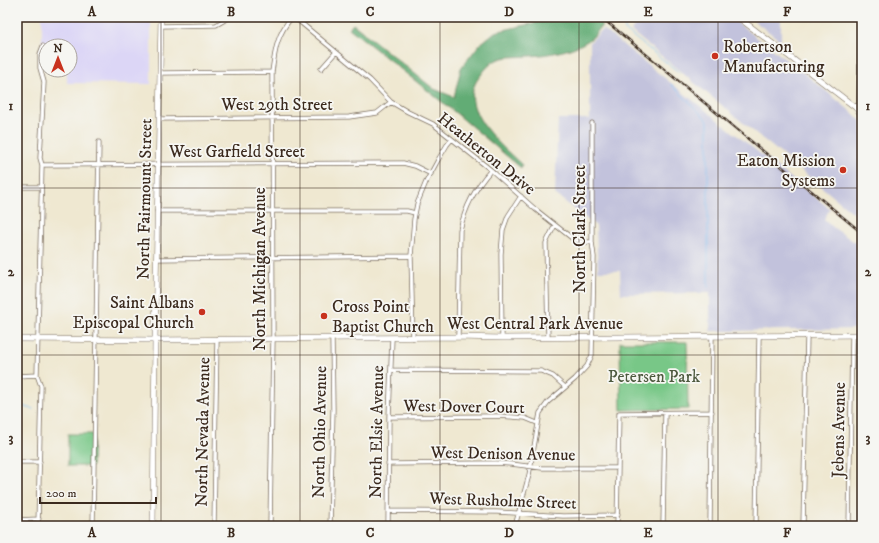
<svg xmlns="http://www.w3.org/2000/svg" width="879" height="543" font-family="'IM FELL DW Pica',serif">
	<rect width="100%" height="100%" fill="#f6f6f2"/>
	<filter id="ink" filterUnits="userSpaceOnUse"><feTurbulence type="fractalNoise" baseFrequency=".025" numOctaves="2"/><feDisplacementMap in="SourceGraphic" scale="8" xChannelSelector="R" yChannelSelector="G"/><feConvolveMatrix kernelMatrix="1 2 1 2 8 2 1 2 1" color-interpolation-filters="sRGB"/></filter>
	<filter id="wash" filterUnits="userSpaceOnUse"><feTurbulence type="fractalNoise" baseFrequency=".012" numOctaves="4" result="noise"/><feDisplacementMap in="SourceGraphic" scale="16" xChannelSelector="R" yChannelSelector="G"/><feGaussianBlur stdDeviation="0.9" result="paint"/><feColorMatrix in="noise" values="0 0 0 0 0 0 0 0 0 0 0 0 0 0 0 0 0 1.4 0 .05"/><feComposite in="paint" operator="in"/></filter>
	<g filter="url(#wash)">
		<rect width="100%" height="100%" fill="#efe8d1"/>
		<path fill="#dcd6f6" d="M 42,17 L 151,17 L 151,84 L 67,83 L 67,70 L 70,70 L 70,46 L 46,46 L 42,43 Z"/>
		<path fill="#c2c2dc" d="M 641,17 L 730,17 L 805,74 L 853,113 L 862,122 L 862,220 L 631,31 Z
			M 749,17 L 781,17 L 781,41 Z
			M 603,29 L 830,209 L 824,219 L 834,228 L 853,241 L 862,242 L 862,329 L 710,331 L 710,293 L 621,294 L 620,271 L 598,271 L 596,226 L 555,194 L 558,119 L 590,119 L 590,42 Z"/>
		<path fill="#78c787" stroke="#5a7852" d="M 620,342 L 687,342 L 688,409 L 621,410 Z
			M 68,434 L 93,434 L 92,466 L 68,466 Z"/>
		<path fill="#62ac74" stroke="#4e6b49" d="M 561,17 L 592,17 L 602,25 C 599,29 596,34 593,37 C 578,50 549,55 529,56 C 521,57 510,56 502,58 C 493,60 486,68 481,75 C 453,106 501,145 522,165 L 521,168 L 457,114 L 349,28 L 353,24 L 434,89 L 454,97 L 461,68 L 479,45 L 495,32 Z
			M 606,17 L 618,17 L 618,27 Z"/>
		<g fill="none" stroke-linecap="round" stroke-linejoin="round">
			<path stroke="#7dbff2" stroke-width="1" d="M 625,17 L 625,30 L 680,73
				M 671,84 L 708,121 L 708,287
				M 17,405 L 33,409"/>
		</g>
	</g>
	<g filter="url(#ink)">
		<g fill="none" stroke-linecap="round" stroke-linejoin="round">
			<g stroke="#7a6c5d" stroke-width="5">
				<path id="street" d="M 294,17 L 370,80 L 391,102 L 408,112 L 433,124 L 491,170 L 535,209 L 573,239 L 582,242 L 592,242
					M 161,26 L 216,25 L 230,17
					M 321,69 L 336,52
					M 160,73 L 272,72
					M 855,107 L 859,104 L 859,100 L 861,17
					M 159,119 L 349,117 L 377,113 L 391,102
					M 42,165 L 403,163 L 415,166 L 431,174
					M 17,187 L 41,187
					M 157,211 L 407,211 L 415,213
					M 157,259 L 411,256
					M 458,337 L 460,230 C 465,207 475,188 491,170
					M 548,337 L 546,243 L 555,225
					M 413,338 L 411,256 L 414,219 L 417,204 L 426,182 L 438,160 L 447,145 L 452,139
					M 502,338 L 501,254 L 503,230 L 508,216 L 521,196
					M 391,370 L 541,371 L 553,376 L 565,387
					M 17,376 L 37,375
					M 389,417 L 499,416 L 525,418 L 537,423
					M 17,462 L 40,462
					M 388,464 L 495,463 L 511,464 L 542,468 L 618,468
					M 388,511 L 497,512 L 563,516 L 618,515
					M 17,520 L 39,519
					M 38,526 L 41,386 L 37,375 L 42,165 L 40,158 L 44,82 L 40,68 L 40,54 L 43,46
					M 93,526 L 99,142
					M 214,526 L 217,339
					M 270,526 L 273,339 L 272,72 C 275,50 277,34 292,17
					M 330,526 L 333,410 L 332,338
					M 388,526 L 389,417 L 392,338
					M 515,526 L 529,475 L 540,413 L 548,402 L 575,379 L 587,366 L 592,355 L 594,257 L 592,242 L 592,123
					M 617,526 L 619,413 L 712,412
					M 663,526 L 665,413
					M 710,526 L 712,336
					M 756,526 L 759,336
					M 803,526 L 807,336
					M 849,526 L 852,335"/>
			</g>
			<g stroke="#7a6c5d" stroke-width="6">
				<path id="secondary" d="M 738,17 L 855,107 L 862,115
					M 17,339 L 155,340 L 458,337 L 502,338 L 862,335
					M 153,526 L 155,340 L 161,17"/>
			</g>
			<use href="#street" stroke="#fff" stroke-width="3.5"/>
			<use href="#secondary" stroke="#fff" stroke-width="5"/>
			<g stroke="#3b2a1e" stroke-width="2.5">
				<path id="rail" d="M 601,17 L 862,233"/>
			</g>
			<use href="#rail" stroke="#f6f6f2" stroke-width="1" stroke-dasharray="3" stroke-linecap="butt"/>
		</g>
	</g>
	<path fill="none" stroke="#3b2a1e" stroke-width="1" stroke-opacity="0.55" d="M 161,17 L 161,526M 300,17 L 300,526M 440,17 L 440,526M 579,17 L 579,526M 718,17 L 718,526M 17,188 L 862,188M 17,355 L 862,355"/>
	<g fill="#c8321e" stroke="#f6f6f2" stroke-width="1.5">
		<circle cx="715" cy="56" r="4"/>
		<circle cx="843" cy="170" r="4"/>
		<circle cx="202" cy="312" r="4"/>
		<circle cx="324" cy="316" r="4"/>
	</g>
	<g text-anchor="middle" stroke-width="3.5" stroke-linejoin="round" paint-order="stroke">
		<g font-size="17" fill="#3b2a1e" stroke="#f6f6f2" text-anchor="start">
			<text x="723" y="52">Robertson<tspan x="723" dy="20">Manufacturing</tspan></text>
			<text x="835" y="166" text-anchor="end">Eaton Mission<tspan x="835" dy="20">Systems</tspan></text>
			<text x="194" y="308" text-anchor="end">Saint Albans<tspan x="194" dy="20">Episcopal Church</tspan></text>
			<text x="332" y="312">Cross Point<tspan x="332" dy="20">Baptist Church</tspan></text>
		</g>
		<g font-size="17" fill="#3b2a1e" stroke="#f6f6f2">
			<text x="277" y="110">West 29th Street</text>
			<text x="237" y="157">West Garfield Street</text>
			<text transform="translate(487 153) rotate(39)" y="6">Heatherton Drive</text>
			<text transform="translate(144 199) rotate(-89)" y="6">North Fairmount Street</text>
			<text transform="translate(579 229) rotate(-90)" y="6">North Clark Street</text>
			<text transform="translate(259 269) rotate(-90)" y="6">North Michigan Avenue</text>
			<text x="535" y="329">West Central Park Avenue</text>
			<text transform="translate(464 406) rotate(1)" y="6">West Dover Court</text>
			<text transform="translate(838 430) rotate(-89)" y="6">Jebens Avenue</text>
			<text transform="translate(202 432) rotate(-89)" y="6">North Nevada Avenue</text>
			<text transform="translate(319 432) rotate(-89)" y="6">North Ohio Avenue</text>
			<text transform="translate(376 432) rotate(-89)" y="6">North Elsie Avenue</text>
			<text transform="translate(503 453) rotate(1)" y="6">West Denison Avenue</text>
			<text transform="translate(503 500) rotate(2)" y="6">West Rusholme Street</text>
		</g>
		<g font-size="17" fill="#4d593e" stroke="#f6f6f2">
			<text x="654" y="382">Petersen Park</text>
		</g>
	</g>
	<rect width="879" height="543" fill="none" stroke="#f6f6f2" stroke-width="44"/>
	<g transform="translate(58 58)"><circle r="19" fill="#f6f6f2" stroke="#aba49d"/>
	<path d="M0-3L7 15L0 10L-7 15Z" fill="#c8321e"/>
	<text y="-6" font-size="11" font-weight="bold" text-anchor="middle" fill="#3b2a1e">N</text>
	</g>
	<path d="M40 497v6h116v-6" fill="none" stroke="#3b2a1e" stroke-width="2"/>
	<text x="46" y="497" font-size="12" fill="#3b2a1e" stroke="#f6f6f2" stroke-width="3" paint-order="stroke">200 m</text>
	<rect x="22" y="22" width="835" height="499" fill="none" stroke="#3b2a1e" stroke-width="1.5"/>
	<g font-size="13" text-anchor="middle" font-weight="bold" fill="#3b2a1e">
		<text x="92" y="16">A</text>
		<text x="231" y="16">B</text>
		<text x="370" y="16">C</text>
		<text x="509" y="16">D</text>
		<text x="648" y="16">E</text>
		<text x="787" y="16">F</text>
		<text x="11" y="110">1</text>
		<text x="868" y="110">1</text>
		<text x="11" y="276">2</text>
		<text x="868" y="276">2</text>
		<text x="11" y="442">3</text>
		<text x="868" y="442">3</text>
		<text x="92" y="537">A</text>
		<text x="231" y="537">B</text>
		<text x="370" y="537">C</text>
		<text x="509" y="537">D</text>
		<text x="648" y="537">E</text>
		<text x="787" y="537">F</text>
	</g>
</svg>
